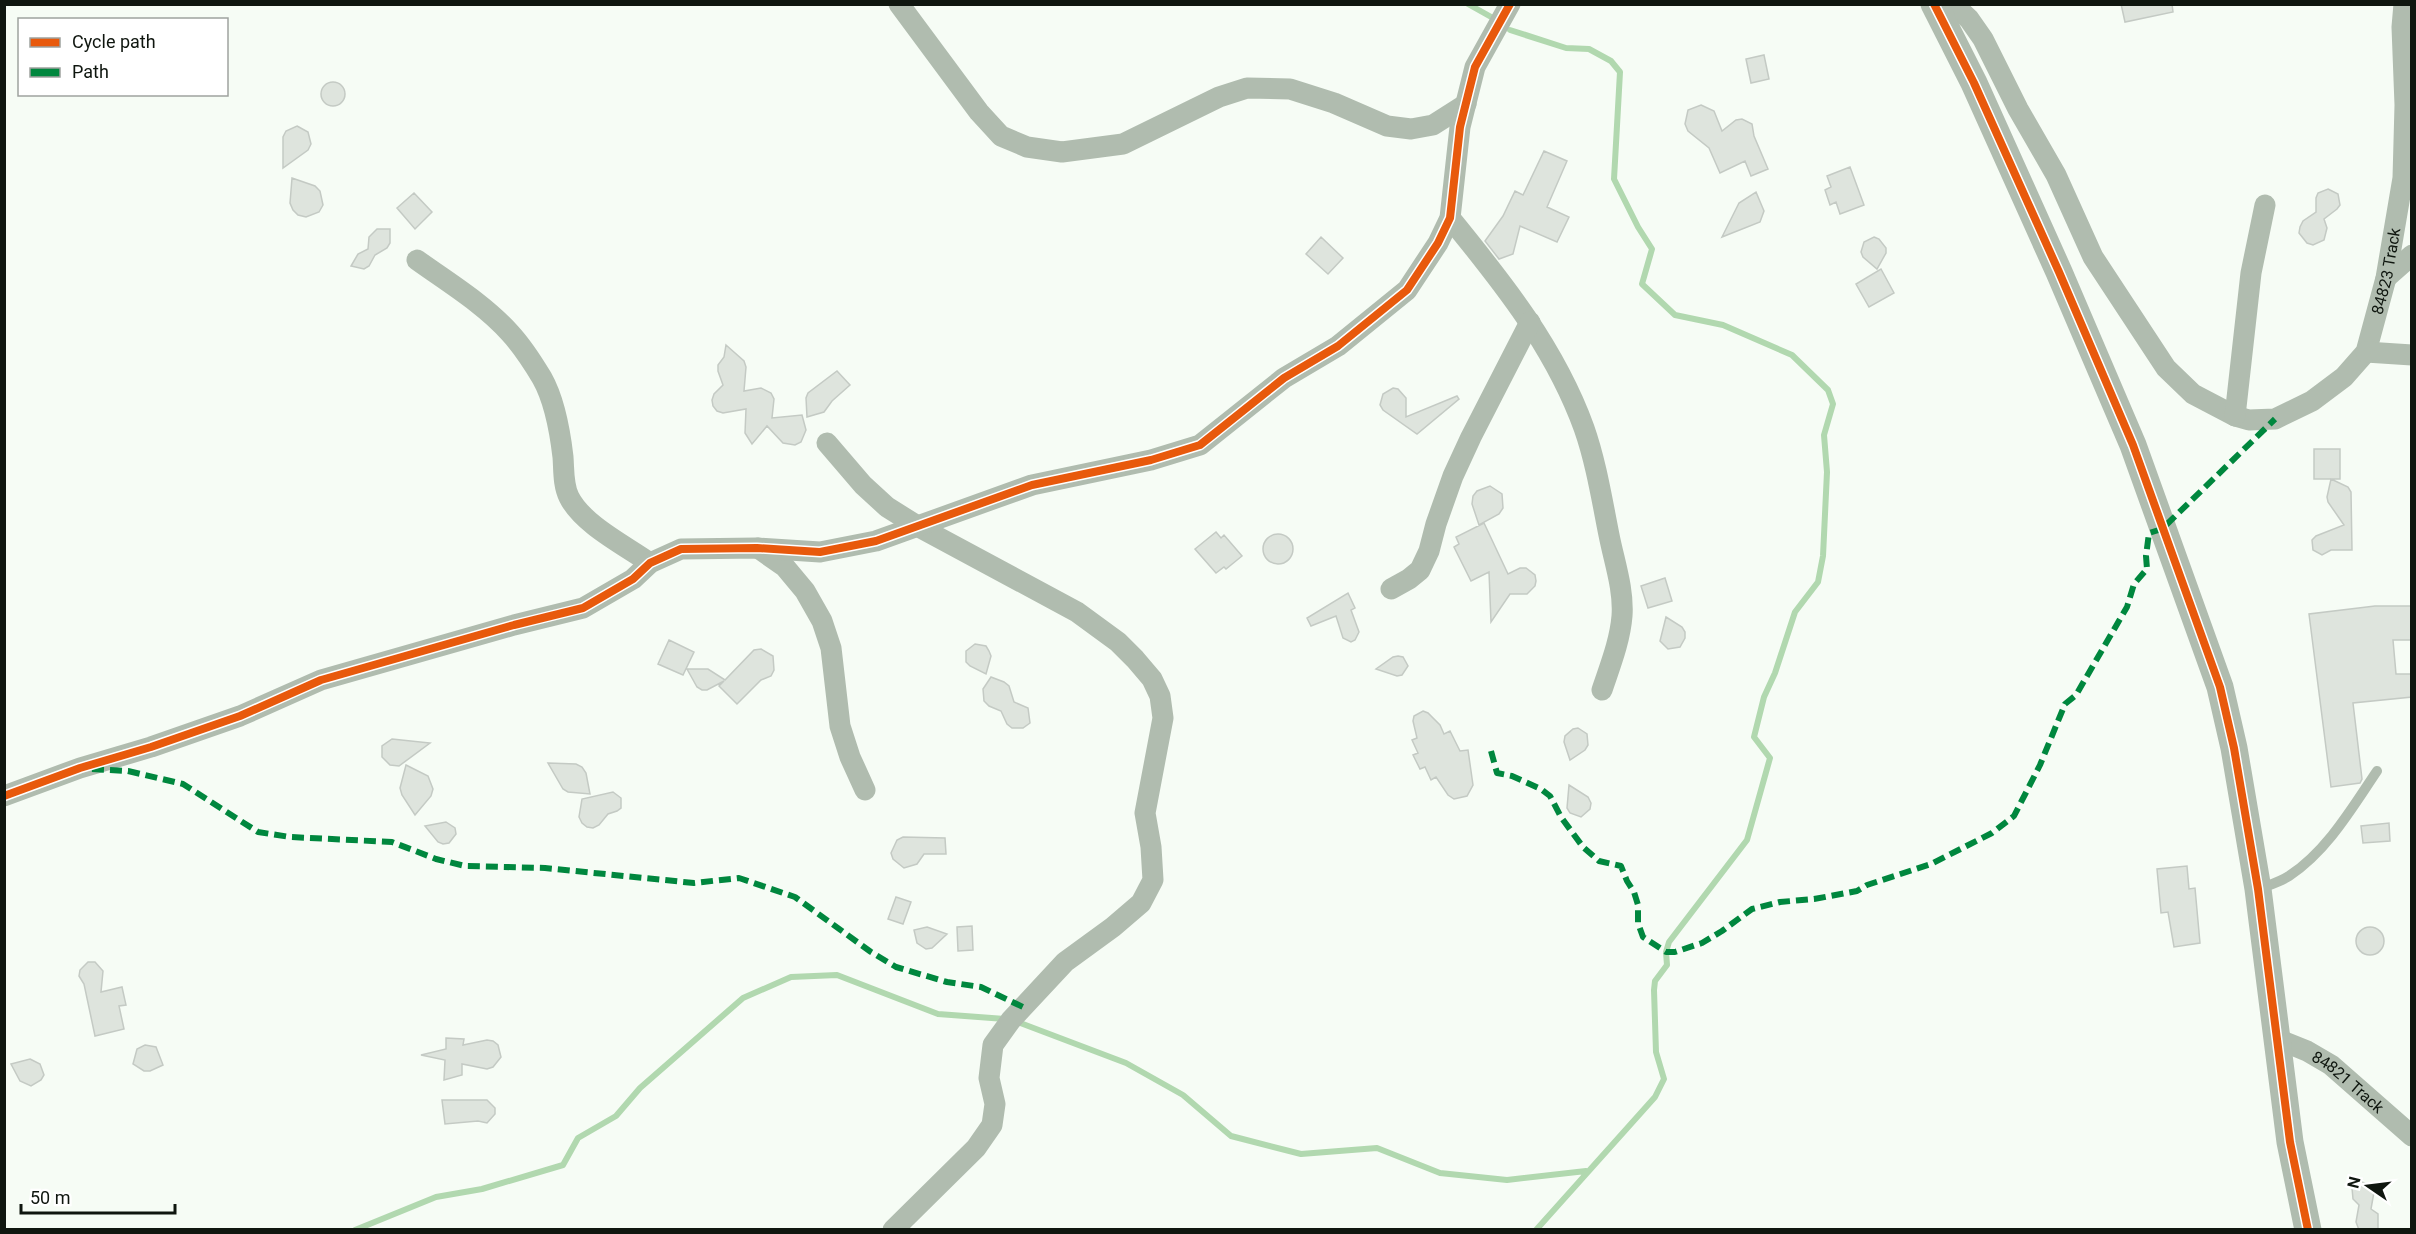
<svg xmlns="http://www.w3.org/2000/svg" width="2416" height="1234" font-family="Roboto,sans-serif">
	<rect width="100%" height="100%" fill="#f6fcf5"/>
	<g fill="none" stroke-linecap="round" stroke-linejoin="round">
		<path stroke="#b1d8af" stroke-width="6" d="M 1468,4 L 1493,18
			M 1510,30 L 1566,48 L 1589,49 L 1611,61 L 1620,72 L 1614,179 L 1638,227 L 1652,249 L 1642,284 L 1675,315 L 1723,325 L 1792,355 L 1828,390 L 1833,404 L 1824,435 L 1827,472 L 1823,556 L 1818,582 L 1795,612 L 1775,673 L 1764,697 L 1754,737 L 1770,758 L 1747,840 L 1669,942 L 1666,952 L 1667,965 L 1655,981 L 1654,990 L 1656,1052 L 1664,1079 L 1655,1097 L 1536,1230
			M 1015,1021 L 1126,1063 L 1183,1095 L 1231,1136 L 1301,1154 L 1377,1148 L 1440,1173 L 1507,1180 L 1586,1171
			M 355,1230 L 436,1197 L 482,1189 L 563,1165 L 578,1138 L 616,1116 L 640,1088 L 743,998 L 791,977 L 837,975 L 938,1014 L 1005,1019"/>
	</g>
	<path fill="#dee4dd" stroke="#c4cac4" stroke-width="1.5" d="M 2121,4 L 2172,4 L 2173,12 L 2125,22 Z
		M 1764,55 L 1769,79 L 1751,83 L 1746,59 Z
		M321 94a12 12 0 1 1 24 0a12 12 0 1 1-24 0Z
		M 1701,105 L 1714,111 L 1722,131 L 1736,120 L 1742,119 L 1752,124 L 1754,136 L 1768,169 L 1751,176 L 1745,161 L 1720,173 L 1709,148 L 1688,131 L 1685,124 L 1688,110 Z
		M 297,126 L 308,132 L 311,144 L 308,150 L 283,168 L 283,137 L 286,131 Z
		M 1544,151 L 1567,161 L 1547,207 L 1569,217 L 1557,242 L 1520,226 L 1513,254 L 1499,259 L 1485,241 L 1503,216 L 1515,191 L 1523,195 Z
		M 1850,167 L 1864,205 L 1840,214 L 1836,202 L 1830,205 L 1825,190 L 1831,187 L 1827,176 Z
		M 292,178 L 315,186 L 320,191 L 323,205 L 319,212 L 306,217 L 298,215 L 293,210 L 290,203 Z
		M 2328,189 L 2338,194 L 2340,205 L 2337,209 L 2324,219 L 2327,228 L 2324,240 L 2313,245 L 2307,243 L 2299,233 L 2300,227 L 2303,221 L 2316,212 L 2316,198 L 2318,193 Z
		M 1756,192 L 1764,211 L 1760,222 L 1722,237 L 1739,203 Z
		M 414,193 L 432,212 L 415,229 L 397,208 Z
		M 377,229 L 390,229 L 390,243 L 387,248 L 375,255 L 369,266 L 364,269 L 351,266 L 358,254 L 368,249 L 369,237 Z
		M 1321,237 L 1343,258 L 1328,274 L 1306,254 Z
		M 1874,237 L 1879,239 L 1886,248 L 1886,253 L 1877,269 L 1863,257 L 1861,252 L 1864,242 Z
		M 1881,269 L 1894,293 L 1869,307 L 1856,284 Z
		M 726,345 L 744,361 L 746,367 L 744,391 L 761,388 L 771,393 L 774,399 L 772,418 L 802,415 L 806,430 L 801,442 L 795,445 L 783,443 L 767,426 L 752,444 L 745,433 L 746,409 L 723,413 L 717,411 L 713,406 L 712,400 L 714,394 L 723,385 L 718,371 L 718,365 L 724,357 Z
		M 837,371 L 850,385 L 832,401 L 824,412 L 807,417 L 806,398 L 808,393 Z
		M 1393,388 L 1398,389 L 1406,398 L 1406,417 L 1457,396 L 1459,399 L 1417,434 L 1383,410 L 1380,405 L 1383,394 Z
		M 2314,449 L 2340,449 L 2340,479 L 2314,479 Z
		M 2331,479 L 2348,487 L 2351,492 L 2352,550 L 2331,550 L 2322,555 L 2313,550 L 2312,540 L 2316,536 L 2344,525 L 2328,502 L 2327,497 Z
		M 1490,486 L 1502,494 L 1503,508 L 1499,514 L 1479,525 L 1472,504 L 1473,496 L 1477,491 Z
		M 1484,523 L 1508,574 L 1520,568 L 1526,568 L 1535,575 L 1536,581 L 1535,586 L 1527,594 L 1510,594 L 1491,622 L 1489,572 L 1471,581 L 1454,547 L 1459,544 L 1456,537 Z
		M 1216,532 L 1221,538 L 1224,535 L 1242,556 L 1226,569 L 1224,567 L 1216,573 L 1195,549 Z
		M1263 549a15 15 0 1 1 30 0a15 15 0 1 1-30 0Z
		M 1665,578 L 1672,601 L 1648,608 L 1641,586 Z
		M 1348,593 L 1355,608 L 1351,610 L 1359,632 L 1355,640 L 1351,642 L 1343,638 L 1336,616 L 1311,626 L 1307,618 Z
		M 2375,606 L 2412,606 L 2412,640 L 2393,640 L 2396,674 L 2412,674 L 2412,697 L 2353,703 L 2362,779 L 2360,783 L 2331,787 L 2309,614 Z
		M 1666,617 L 1682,627 L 1685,632 L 1685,638 L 1680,647 L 1668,649 L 1660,641 Z
		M 669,640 L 694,652 L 683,675 L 658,664 Z
		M 975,644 L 986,646 L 989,651 L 991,656 L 986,674 L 970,666 L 966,662 L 966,651 Z
		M 761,649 L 773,656 L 774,670 L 771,676 L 761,680 L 737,704 L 719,686 L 724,681 L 707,690 L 702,690 L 697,687 L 687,669 L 708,669 L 725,680 L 754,650 Z
		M 1398,656 L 1403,657 L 1408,666 L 1402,675 L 1397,676 L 1376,669 L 1393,657 Z
		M 991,677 L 1004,682 L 1009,686 L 1014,702 L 1028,708 L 1030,723 L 1023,728 L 1012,728 L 1007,724 L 1001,711 L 989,706 L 984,701 L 983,689 Z
		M 1423,711 L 1428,713 L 1440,725 L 1444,734 L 1450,731 L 1460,751 L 1468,750 L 1473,785 L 1467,796 L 1454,799 L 1448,795 L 1436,777 L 1431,780 L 1425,767 L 1420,769 L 1413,755 L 1418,753 L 1412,740 L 1417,738 L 1413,721 L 1414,716 Z
		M 1578,728 L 1587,734 L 1588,745 L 1585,750 L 1570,760 L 1564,742 L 1565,736 L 1573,729 Z
		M 392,739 L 430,743 L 399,766 L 390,765 L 382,757 L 382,746 Z
		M 548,763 L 576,764 L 582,767 L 586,773 L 590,794 L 568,792 L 563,789 Z
		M 406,765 L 428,776 L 433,789 L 431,796 L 415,815 L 402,795 L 400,788 Z
		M 1569,785 L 1588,797 L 1591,803 L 1590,809 L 1581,817 L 1570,813 L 1567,808 Z
		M 613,792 L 621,798 L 621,808 L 617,811 L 608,814 L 599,825 L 593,828 L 587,827 L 582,823 L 579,817 L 582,799 Z
		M 446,822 L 455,828 L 456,834 L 449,843 L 443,844 L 438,842 L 425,826 Z
		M 2389,823 L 2390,841 L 2363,843 L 2361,826 Z
		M 903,837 L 945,838 L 946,854 L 924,854 L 917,864 L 904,868 L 893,859 L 891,853 L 897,840 Z
		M 2187,866 L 2189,889 L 2195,888 L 2200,943 L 2174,947 L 2168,912 L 2161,913 L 2157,869 Z
		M 896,897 L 911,902 L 903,924 L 888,919 Z
		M 972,926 L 973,950 L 958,951 L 957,927 Z
		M2356 941a14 14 0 1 1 28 0a14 14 0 1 1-28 0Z
		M 927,927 L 947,934 L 932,948 L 926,949 L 917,943 L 914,930 Z
		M 88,962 L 95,962 L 103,971 L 101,992 L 122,987 L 126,1005 L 119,1006 L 124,1029 L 95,1036 L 84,984 L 79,976 L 80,970 Z
		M 446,1038 L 464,1039 L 463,1045 L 487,1040 L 493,1041 L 498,1045 L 501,1057 L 493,1067 L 487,1069 L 462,1064 L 462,1075 L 444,1080 L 445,1060 L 421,1055 L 446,1049 Z
		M 145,1045 L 156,1047 L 163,1065 L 150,1071 L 144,1071 L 133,1064 L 137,1049 Z
		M 30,1059 L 40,1064 L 44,1075 L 41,1080 L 31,1086 L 20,1081 L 11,1064 Z
		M 442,1100 L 487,1100 L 495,1108 L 495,1114 L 487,1123 L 478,1121 L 445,1124 Z
		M 2362,1182 L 2372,1187 L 2374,1192 L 2371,1209 L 2378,1214 L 2378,1230 L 2359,1230 L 2356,1222 L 2359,1205 L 2353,1199 L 2352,1188 Z"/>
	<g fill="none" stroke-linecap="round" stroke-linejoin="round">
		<path stroke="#b0bcaf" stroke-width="10" d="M 2259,889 C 2269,885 2280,882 2289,876 C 2327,851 2352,808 2377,771"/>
		<g stroke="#b0bcaf" stroke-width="21">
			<path d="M 899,4 L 979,112 L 1001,136 L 1027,147 L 1062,152 L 1123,144 L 1219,97 L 1247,88 L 1290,89 L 1334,103 L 1387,126 L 1411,129 L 1433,125 L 1466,104"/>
			<path id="s1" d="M 1953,4 L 1969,19 L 1983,39 L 2018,109 L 2056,175 L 2093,257 L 2166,368 L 2193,394 L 2235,416 L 2249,420 L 2275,419 L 2312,401 L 2344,377 L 2366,352 L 2386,278 L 2403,178 L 2405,105 L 2402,27 L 2404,4"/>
			<path d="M 1450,218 C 1503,283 1555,348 1584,428 C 1596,462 1602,500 1609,535 C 1614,561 1624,589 1622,616 C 1620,641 1610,666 1602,690"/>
			<path d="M 417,260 C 449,283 484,304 510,333 C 522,346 533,363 542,378 C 555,401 560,431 563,457 C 564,470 563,485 569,497 C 582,524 626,546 650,563"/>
			<path d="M 2386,278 L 2412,255"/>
			<path d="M 2366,352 L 2412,355"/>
			<path d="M 2235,416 L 2251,273 L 2265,205"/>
			<path d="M 827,443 L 863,485 L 887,507 L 919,527 L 1077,612 L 1118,642 L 1135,659 L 1152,679 L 1160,696 L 1163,718 L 1145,813 L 1151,847 L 1153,880 L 1141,903 L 1113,927 L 1065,962 L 1011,1020 L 993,1045 L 989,1078 L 995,1104 L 992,1125 L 976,1148 L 893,1230"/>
			<path d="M 758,548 L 785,567 L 805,591 L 822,621 L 831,648 L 840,726 L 850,757 L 865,790"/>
			<path d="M 1391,589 L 1409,579 L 1420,570 L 1429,551 L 1436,524 L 1453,476 L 1471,437 L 1530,322"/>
			<path d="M 4,796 L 80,768 L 151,747 L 240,716 L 321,680 L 514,625 L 583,608 L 633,579 L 650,563 L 681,549 L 757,548 L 820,552 L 876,541 L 1032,485 L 1151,460 L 1200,445 L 1284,378 L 1338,346 L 1407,290 L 1438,243 L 1450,218 L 1460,127 L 1475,67 L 1510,4"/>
			<path id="s2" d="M 2275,1038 L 2307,1051 L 2331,1065 L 2412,1136"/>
		</g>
		<path stroke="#b0bcaf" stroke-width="27" d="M 1934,4 L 1974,83 L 2059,272 L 2133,445 L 2220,687 L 2234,748 L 2258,889 L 2290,1142 L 2308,1230"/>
		<path stroke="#00873e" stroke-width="6" stroke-dasharray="12 6" stroke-linecap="butt" d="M 1491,751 L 1497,773 L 1512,776 L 1541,789 L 1550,796 L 1561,817 L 1583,847 L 1599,861 L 1621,866 L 1627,881 L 1634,892 L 1638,905 L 1638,923 L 1643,937 L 1666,952 L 1675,952 L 1702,943 L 1722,931 L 1752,909 L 1780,902 L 1814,899 L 1857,891 L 1867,885 L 1931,864 L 1992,833 L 2014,816 L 2040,765 L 2065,704 L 2076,695 L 2127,607 L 2134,584 L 2147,569 L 2146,556 L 2149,533 L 2162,529 L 2275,419
			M 92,769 L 128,771 L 183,784 L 258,832 L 290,837 L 392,842 L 436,859 L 465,866 L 545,868 L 694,883 L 739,878 L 795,897 L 871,952 L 896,967 L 947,982 L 981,987 L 1023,1007"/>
		<g stroke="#fff" stroke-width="11">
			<path id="cycleway" d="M 1934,4 L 1974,83 L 2059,272 L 2133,445 L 2220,687 L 2234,748 L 2258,889 L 2290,1142 L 2308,1230
				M 4,796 L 80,768 L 151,747 L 240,716 L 321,680 L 514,625 L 583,608 L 633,579 L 650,563 L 681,549 L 757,548 L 820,552 L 876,541 L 1032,485 L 1151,460 L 1200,445 L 1284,378 L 1338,346 L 1407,290 L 1438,243 L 1450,218 L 1460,127 L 1475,67 L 1510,4"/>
		</g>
		<use href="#cycleway" stroke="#e8590c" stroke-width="8"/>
	</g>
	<g text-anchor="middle" stroke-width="5" stroke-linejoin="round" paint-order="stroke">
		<g font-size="16" fill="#0f160f" stroke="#fff">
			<text dy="6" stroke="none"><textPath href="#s1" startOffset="747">84823 Track</textPath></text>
			<text dy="6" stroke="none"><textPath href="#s2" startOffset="86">84821 Track</textPath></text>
		</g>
	</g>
	<rect width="2416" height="1234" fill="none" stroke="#0f160f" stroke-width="12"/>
	<rect x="18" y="18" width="210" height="78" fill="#ffffff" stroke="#9fa29f" stroke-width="1.5"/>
	<rect x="30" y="38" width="30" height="9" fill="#e8590c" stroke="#9fa29f" stroke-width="1.5"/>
	<text x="72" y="48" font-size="18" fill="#0f160f">Cycle path</text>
	<rect x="30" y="68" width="30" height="9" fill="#00873e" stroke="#9fa29f" stroke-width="1.5"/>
	<text x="72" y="78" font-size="18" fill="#0f160f">Path</text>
	<g transform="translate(2368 1186) rotate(284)" stroke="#ffffff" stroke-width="4.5" paint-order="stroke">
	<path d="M0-4.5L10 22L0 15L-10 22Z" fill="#0f160f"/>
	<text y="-9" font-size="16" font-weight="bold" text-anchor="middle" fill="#0f160f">N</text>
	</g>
	<path d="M21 1204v9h154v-9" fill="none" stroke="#0f160f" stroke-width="3"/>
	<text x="30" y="1204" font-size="18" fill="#0f160f" stroke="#ffffff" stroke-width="4.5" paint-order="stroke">50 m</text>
</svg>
